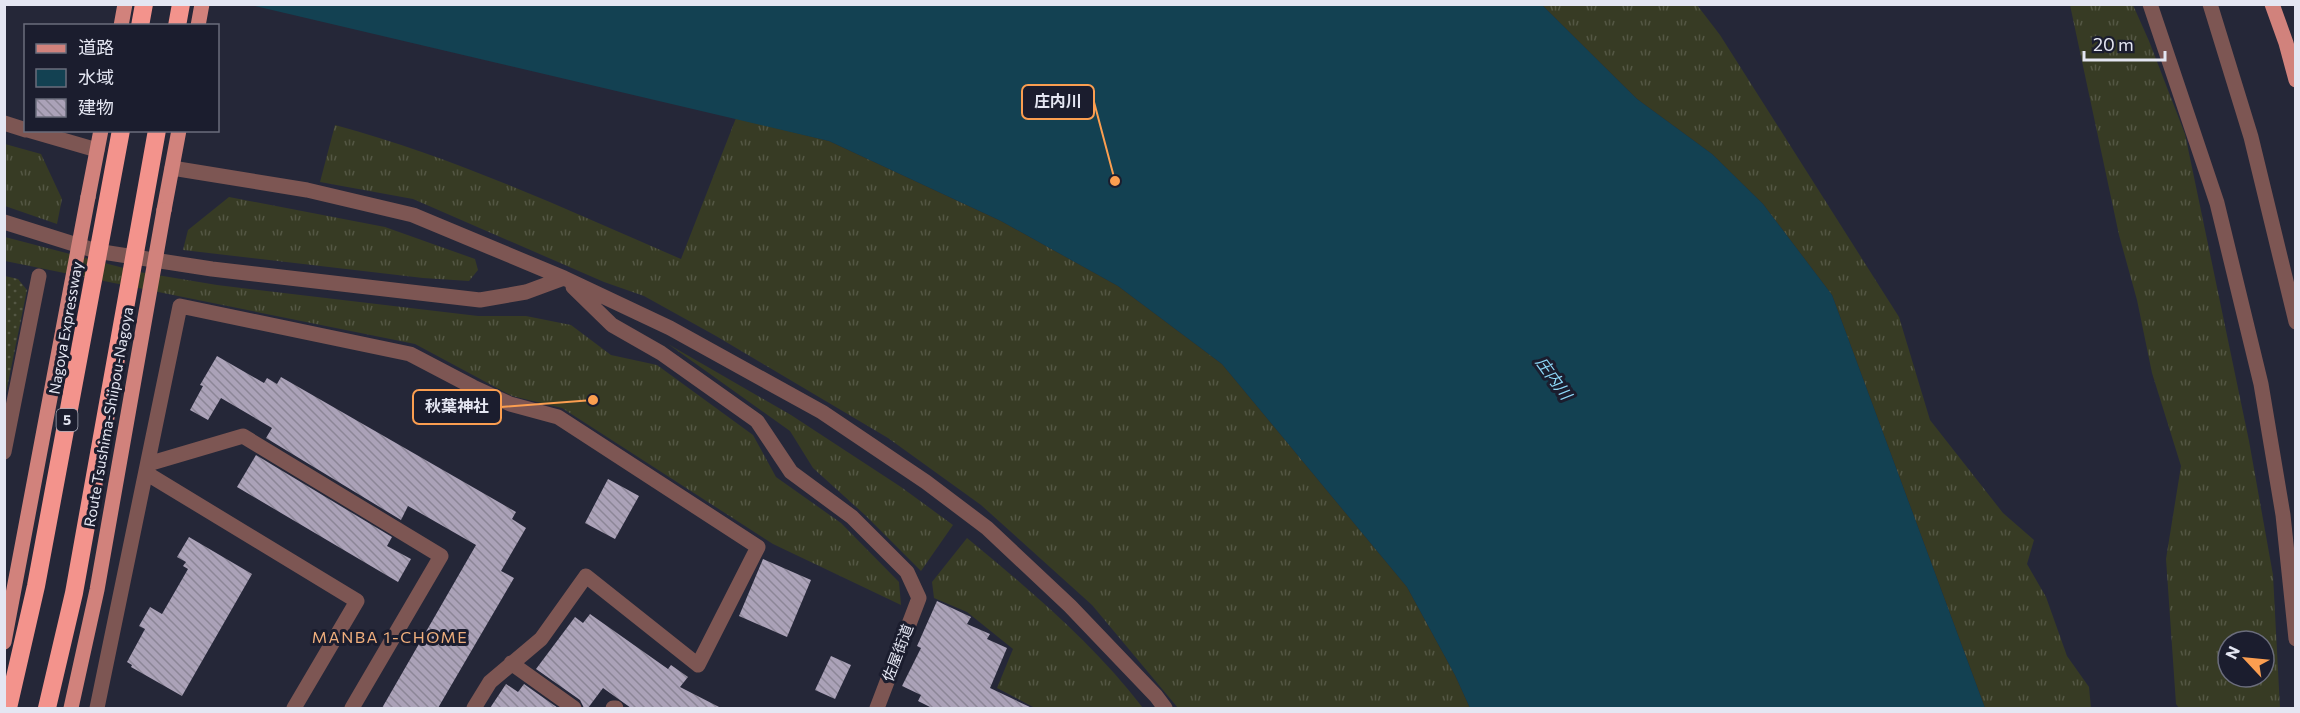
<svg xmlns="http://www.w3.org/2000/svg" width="2300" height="713" font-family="Commissioner,'Noto Sans JP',sans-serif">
	<defs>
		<pattern id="grass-tufts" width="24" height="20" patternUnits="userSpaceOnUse" patternTransform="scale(1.5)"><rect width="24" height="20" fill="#373b24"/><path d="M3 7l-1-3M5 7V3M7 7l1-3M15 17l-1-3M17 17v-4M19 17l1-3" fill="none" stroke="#545744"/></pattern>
		<pattern id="park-dots" width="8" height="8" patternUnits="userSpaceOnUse" patternTransform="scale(1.5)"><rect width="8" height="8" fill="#373b24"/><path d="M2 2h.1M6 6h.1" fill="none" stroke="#545744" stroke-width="1.8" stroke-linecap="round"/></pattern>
		<pattern id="building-back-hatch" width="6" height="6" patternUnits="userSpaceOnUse" patternTransform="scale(1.5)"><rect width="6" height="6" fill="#aba2b8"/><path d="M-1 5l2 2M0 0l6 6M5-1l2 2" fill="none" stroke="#8c8697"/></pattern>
	</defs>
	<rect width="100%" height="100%" fill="#252738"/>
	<path fill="url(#grass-tufts)" fill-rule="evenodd" d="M 1542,5 L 1697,5 L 1720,35 L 1899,317 L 1930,420 L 2003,513 L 2034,540 L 2027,564 L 2046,597 L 2067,656 L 2089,687 L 2091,708 L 1985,708 L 1832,295 L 1763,204 L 1712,154 L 1637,99 Z
		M 2070,5 L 2133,5 L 2149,41 L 2185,134 L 2209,249 L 2249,441 L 2273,575 L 2280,708 L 2179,708 L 2176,704 L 2166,559 L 2181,466 L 2152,373 L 2137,300 L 2119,235 ZM 2228,641 L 2264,641 L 2264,677 L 2228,677 Z
		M 736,118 L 829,141 L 1001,221 L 1118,286 L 1222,364 L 1407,587 L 1455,675 L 1470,708 L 1178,708 L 1092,605 L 981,505 L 888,438 L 716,336 L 644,296 L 604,282 L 413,199 L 320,182 L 335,125 C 454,157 568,210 681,259 Z
		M 5,144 L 41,154 L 62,199 L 57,224 L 5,206 Z
		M 229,197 L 385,227 L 475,259 L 478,270 L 469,281 L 423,278 L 183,250 L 188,230 Z
		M 5,237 L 139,272 L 217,285 L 478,316 L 526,316 L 571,325 L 611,355 L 657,365 L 753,435 L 776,477 L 841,523 L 899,582 L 901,605 L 773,544 L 562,408 L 512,396 L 415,344 L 5,261 Z
		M 668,344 L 791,415 L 901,487 L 953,525 L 921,571 L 865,515 L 813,468 L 790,431 Z
		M 967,538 C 1030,590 1093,643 1143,708 L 1035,708 L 997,688 L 1013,649 L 967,612 L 934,598 L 932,582 Z"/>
	<path fill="url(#park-dots)" d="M 5,276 L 18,279 L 27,290 L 5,398 Z"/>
	<path fill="#134152" d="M 251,5 L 1542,5 L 1637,99 L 1712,154 L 1763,204 L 1832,295 L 1985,708 L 1470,708 L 1455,675 L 1407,587 L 1222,364 L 1118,286 L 1001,221 L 829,141 Z"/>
	<path fill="url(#building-back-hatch)" d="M 217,356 L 264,383 L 267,378 L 277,384 L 281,377 L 516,512 L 512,519 L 526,528 L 501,571 L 514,578 L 438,708 L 382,708 L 476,545 L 408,506 L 401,520 L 266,438 L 272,428 L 221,398 L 208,420 L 190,410 L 203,386 L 200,385 Z
		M 256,455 L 392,537 L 387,546 L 411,559 L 398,582 L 237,487 Z
		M 608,479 L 639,496 L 615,539 L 585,523 Z
		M 189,537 L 252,574 L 182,696 L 131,667 L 132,665 L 127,662 L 145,629 L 139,626 L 150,607 L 162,614 L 188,569 L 183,566 L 186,562 L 177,557 Z
		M 763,559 L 811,580 L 787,637 L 739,616 Z
		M 937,601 L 971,617 L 967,624 L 990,634 L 987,639 L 1007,648 L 990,688 L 1032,708 L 932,708 L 918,701 L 921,695 L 902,686 L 921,648 L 917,646 Z
		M 590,614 L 668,669 L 671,665 L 688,677 L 680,687 L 721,708 L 631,708 L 603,688 L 588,708 L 584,708 L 580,700 L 536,669 L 575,617 L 583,623 Z
		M 831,656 L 851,665 L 835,699 L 815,690 Z
		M 506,684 L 518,692 L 524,684 L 558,708 L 490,708 Z"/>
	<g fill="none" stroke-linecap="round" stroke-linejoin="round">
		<path stroke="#7d5653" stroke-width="15" d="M 2150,4 L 2217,203 L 2261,384 L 2283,515 L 2296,639
			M 2210,4 L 2251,137 L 2296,322
			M 4,123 L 26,130
			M 28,130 L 97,150
			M 172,168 L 307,190 L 413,215 L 564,278 L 670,328 L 822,412 L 926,482 L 987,528 L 1070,606 L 1156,696 L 1165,708
			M 4,222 L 96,251 L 212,269 L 480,300 L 526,292 L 564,278
			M 573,287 L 612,325 L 661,353 L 757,421 L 791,472 L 852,517 L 907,572 L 919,598 L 877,708
			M 4,452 L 39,276
			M 148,464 L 243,436 L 441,556 L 352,708
			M 146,473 L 357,601 L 294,708
			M 511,663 L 574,708
			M 97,708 L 180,306 L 410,354 L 473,387 L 510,404 L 558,417 L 758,547 L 698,665 L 586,576 L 541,639 L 490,682 L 474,708
			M 613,708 L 616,708"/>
		<path stroke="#d1827c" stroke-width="15" d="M 2272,4 L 2286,43 L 2296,80
			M 121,26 L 125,4
			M 198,26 L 202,4
			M 88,197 L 101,130
			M 164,210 L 179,130"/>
		<path stroke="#f3938c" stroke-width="18" d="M 140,26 L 144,4
			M 177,26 L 181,4"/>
		<path stroke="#d1827c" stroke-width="15" d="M 4,642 L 88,197
			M 71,708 L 97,590 L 164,210"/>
		<path stroke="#f3938c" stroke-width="18" d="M 8,708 L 36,586 L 121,130
			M 47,708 L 74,593 L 157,130"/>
	</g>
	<g text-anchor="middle" stroke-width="6" stroke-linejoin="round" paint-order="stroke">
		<rect fill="#1b1d2e" stroke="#a8aab7" stroke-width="1.5" x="56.5" y="409" width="21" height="22" rx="4.5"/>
		<g font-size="14" font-weight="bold" fill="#e4e6f2">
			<text x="67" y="425">5</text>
		</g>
		<g font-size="15" fill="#e4e6f2" stroke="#1b1d2e">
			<text transform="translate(66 328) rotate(-80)" y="5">Nagoya Expressway</text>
			<text transform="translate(109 417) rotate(-80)" y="5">Route Tsushima-Shiipou-Nagoya</text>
			<text transform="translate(898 653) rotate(-69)" y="5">佐屋街道</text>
		</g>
		<g font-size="16" font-style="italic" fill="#8ed9f9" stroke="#1b1d2e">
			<text transform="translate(1554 378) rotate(54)" y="6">庄内川</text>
		</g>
		<g font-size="16" letter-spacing="1.5" fill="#efae7c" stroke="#1b1d2e">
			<text x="390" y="643">MANBA 1-CHOME</text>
		</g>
	</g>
	<path fill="none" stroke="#fb9e50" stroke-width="2" d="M1115 181L1094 102M593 400L501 407"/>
	<g fill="#fb9e50" stroke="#1b1d2e" stroke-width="2">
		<circle cx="1115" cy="181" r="6"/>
		<circle cx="593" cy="400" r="6"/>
	</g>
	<g fill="#1b1d2e" stroke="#fb9e50" stroke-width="2">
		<rect x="1022" y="85" width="72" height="34" rx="6"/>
		<rect x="413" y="390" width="88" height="34" rx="6"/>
	</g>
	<g font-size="16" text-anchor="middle" font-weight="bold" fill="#e4e6f2">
		<text x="1058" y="107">庄内川</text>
		<text x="457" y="412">秋葉神社</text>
	</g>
	<rect width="2300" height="713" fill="none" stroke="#e4e6f2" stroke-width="12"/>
	<rect x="24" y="24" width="195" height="108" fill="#1b1d2e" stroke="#6b6d7c" stroke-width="1.5"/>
	<rect x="36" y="44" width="30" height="9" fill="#d1827c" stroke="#6b6d7c" stroke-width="1.5"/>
	<text x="78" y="54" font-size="18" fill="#e4e6f2">道路</text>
	<rect x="36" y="69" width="30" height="18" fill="#134152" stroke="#6b6d7c" stroke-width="1.5"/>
	<text x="78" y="84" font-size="18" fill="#e4e6f2">水域</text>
	<rect x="36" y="99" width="30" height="18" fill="url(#building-back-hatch)" stroke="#6b6d7c" stroke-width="1.5"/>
	<text x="78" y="114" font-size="18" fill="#e4e6f2">建物</text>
	<g transform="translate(2246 659) rotate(296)"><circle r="28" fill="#1b1d2e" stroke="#6b6d7c" stroke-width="1.5"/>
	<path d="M0-4.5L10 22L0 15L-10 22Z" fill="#fb9e50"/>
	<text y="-9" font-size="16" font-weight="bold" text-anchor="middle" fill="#e4e6f2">N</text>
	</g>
	<path d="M2084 51v9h81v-9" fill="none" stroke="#e4e6f2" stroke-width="3"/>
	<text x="2093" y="51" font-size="18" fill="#e4e6f2" stroke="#1b1d2e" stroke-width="4.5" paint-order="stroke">20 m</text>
</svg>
